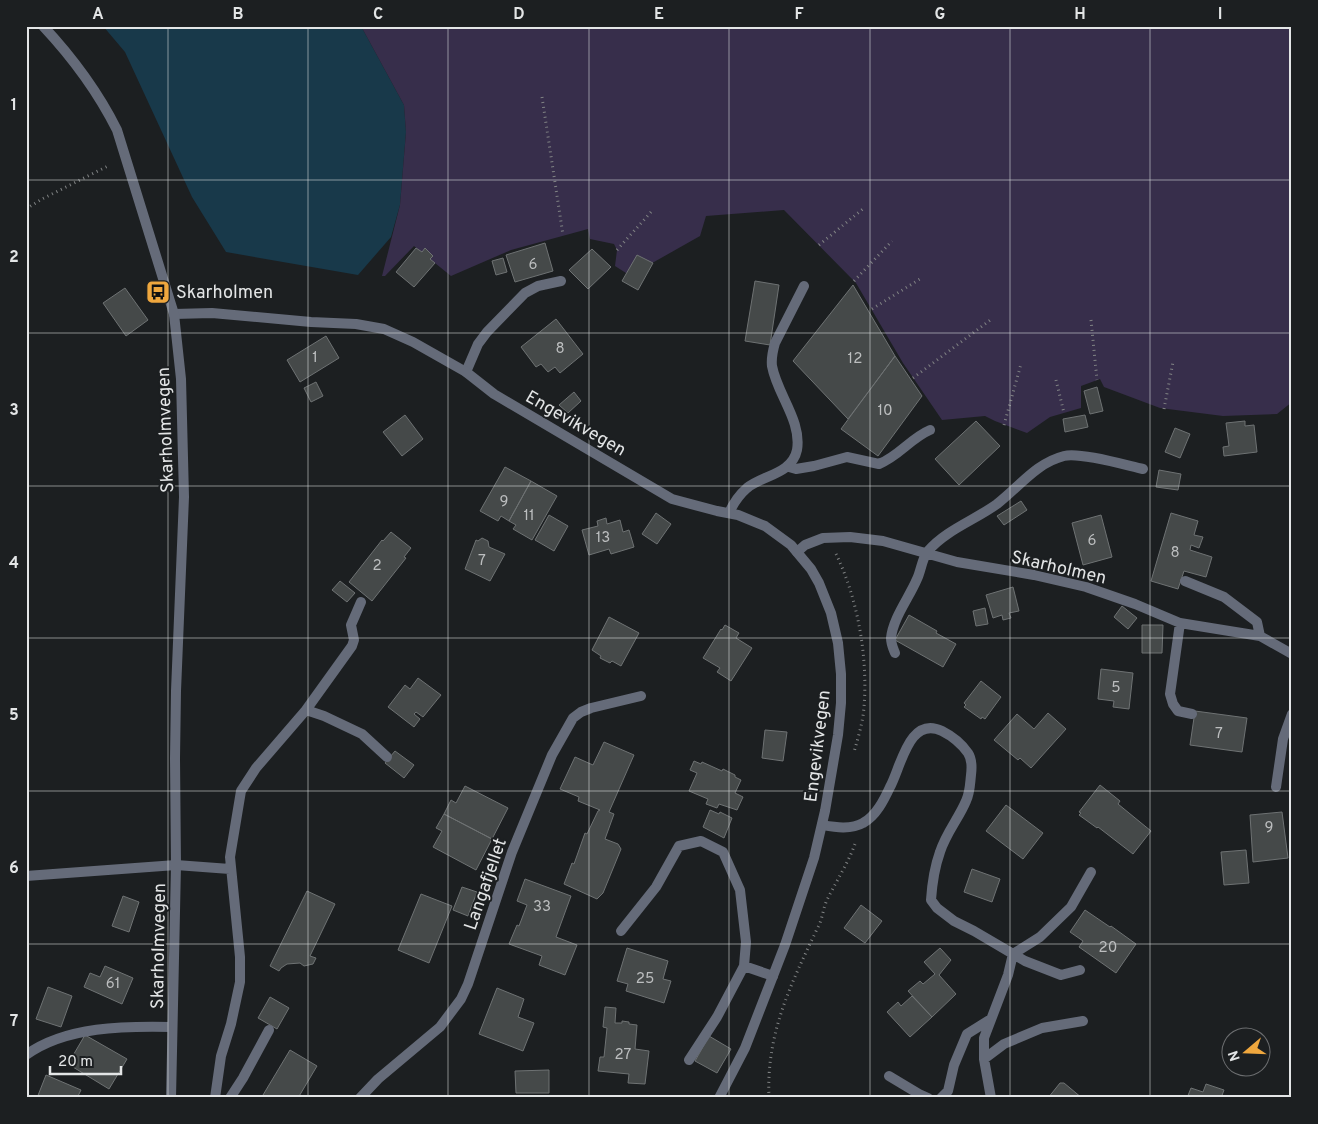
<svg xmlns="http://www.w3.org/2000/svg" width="1318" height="1124" font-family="Overpass,sans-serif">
	<rect width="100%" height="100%" fill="#1c1f21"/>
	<path fill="#18394a" d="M 103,26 L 361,26 L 404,105 L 406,132 L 400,205 L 391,237 L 358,275 L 226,252 L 192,197 L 125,52 Z"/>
	<path fill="#372e4b" d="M 361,26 L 1292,26 L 1292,402 L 1277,414 L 1223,416 L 1160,408 L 1104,387 L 1100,379 L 1081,386 L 1081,408 L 1050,417 L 1027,433 L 995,421 L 985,416 L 942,420 L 903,363 L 856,283 L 784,210 L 706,216 L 700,236 L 654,262 L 626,273 L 615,266 L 617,250 L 614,244 L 590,239 L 588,229 L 511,250 L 451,276 L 414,246 L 385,276 L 382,276 L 400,205 L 406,132 L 404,105 Z"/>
	<path fill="#454949" stroke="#6e7273" d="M 545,243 L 553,271 L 515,282 L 506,255 Z
		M 416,248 L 422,252 L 425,248 L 433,256 L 430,259 L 435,263 L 414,287 L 396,272 Z
		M 592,249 L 611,267 L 588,289 L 569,270 Z
		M 637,255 L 653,263 L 638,290 L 622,281 Z
		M 503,258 L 507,272 L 496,275 L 492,261 Z
		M 755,281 L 779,285 L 770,345 L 745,341 Z
		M 853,285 L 895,356 L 848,419 L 793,361 Z
		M 125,288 L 148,320 L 126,336 L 103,303 Z
		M 556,319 L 583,354 L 560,373 L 555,367 L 548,372 L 541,364 L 536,367 L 521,347 Z
		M 326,336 L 339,358 L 300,382 L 287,360 Z
		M 895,356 L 922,396 L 878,456 L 841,429 Z
		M 316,382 L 323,396 L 311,402 L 304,388 Z
		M 1097,387 L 1103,411 L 1090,414 L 1084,391 Z
		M 574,392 L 581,401 L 568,413 L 559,405 Z
		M 405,415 L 423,439 L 402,456 L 383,432 Z
		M 1085,415 L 1088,427 L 1065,432 L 1063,419 Z
		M 976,421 L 1000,446 L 959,485 L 935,459 Z
		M 1245,421 L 1245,426 L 1254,425 L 1257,452 L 1224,456 L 1223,447 L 1229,446 L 1226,423 Z
		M 1175,428 L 1190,434 L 1180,458 L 1165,452 Z
		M 505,467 L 531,481 L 509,521 L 501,516 L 498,521 L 480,511 Z
		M 1159,470 L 1181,474 L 1178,490 L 1156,487 Z
		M 531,481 L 557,496 L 532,540 L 513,529 L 516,525 L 509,521 Z
		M 1021,501 L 1027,510 L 1004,525 L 997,516 Z
		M 656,513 L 671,524 L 657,544 L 642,534 Z
		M 1171,513 L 1198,521 L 1194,535 L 1203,537 L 1199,548 L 1191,545 L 1190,550 L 1212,557 L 1206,577 L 1184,571 L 1178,589 L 1151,581 Z
		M 549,515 L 568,526 L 554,551 L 535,540 Z
		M 1101,515 L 1112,557 L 1083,565 L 1072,523 Z
		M 606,518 L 607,524 L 620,520 L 623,532 L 629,530 L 634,547 L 611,554 L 609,549 L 589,555 L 582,530 L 598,526 L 597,521 Z
		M 391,532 L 411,548 L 404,557 L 406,558 L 372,601 L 349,582 L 382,540 L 383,541 Z
		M 482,538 L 488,541 L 489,547 L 505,554 L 490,581 L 465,569 L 476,540 L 478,541 Z
		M 340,581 L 355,593 L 347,602 L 332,590 Z
		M 1013,587 L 1019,611 L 1009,613 L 1011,618 L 1003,620 L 1002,615 L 993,618 L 986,595 Z
		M 1122,606 L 1137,618 L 1128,629 L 1114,617 Z
		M 985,608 L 988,624 L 976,626 L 973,611 Z
		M 909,615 L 937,631 L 936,633 L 956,644 L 943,667 L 895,640 Z
		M 609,617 L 639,633 L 621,666 L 612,661 L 610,663 L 600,658 L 601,656 L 592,650 Z
		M 725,625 L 739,633 L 736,638 L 752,648 L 731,681 L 717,672 L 720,668 L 703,658 L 721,629 L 722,630 Z
		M 1142,625 L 1163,625 L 1162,653 L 1142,653 Z
		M 1101,669 L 1133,673 L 1129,709 L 1113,707 L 1114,701 L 1098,699 Z
		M 418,678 L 441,695 L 423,717 L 416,712 L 414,714 L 420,719 L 414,727 L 388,707 L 405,685 L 410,689 Z
		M 981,681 L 1001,697 L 985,719 L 982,717 L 981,719 L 964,707 L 966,705 L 964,703 Z
		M 1195,711 L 1247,718 L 1242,752 L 1190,745 Z
		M 1048,713 L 1066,729 L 1031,768 L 1020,758 L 1018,760 L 994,740 L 1017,714 L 1034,729 Z
		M 765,730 L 787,732 L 783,761 L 762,758 Z
		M 604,742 L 634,755 L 609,812 L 614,814 L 605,839 L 618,844 L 621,849 L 603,893 L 597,899 L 564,884 L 572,863 L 574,864 L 585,833 L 587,834 L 598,811 L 600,810 L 578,801 L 579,797 L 560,789 L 575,757 L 593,765 Z
		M 395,751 L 414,765 L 404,778 L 385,763 Z
		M 694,761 L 701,764 L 702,762 L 722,771 L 723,769 L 735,775 L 735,777 L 741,780 L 735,793 L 743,797 L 737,810 L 719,804 L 717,808 L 706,804 L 708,799 L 689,791 L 697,773 L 690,770 Z
		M 1100,785 L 1120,801 L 1118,804 L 1151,831 L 1133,854 L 1098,827 L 1097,828 L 1079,815 L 1081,813 L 1079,812 Z
		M 465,786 L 508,808 L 492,839 L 444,814 L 451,800 L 456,803 Z
		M 1006,805 L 1043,833 L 1023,859 L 986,831 Z
		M 710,810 L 719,814 L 720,812 L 732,818 L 724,838 L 703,827 Z
		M 1282,812 L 1288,858 L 1253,862 L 1250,815 Z
		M 444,814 L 492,839 L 476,870 L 433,847 L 442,831 L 436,828 Z
		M 1246,850 L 1249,883 L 1224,885 L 1221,852 Z
		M 972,869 L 1000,879 L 992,902 L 964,892 Z
		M 525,879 L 571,896 L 556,937 L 577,945 L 565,975 L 539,965 L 542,956 L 509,944 L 517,925 L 519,926 L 527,905 L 517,901 Z
		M 462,887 L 477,892 L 468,916 L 453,910 Z
		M 307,891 L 335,904 L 310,956 L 316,958 L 313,964 L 304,966 L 300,963 L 287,964 L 281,968 L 279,971 L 270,966 Z
		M 421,894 L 452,906 L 429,963 L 398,950 Z
		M 123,896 L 139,902 L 129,932 L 112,926 Z
		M 861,905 L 882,921 L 865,943 L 844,928 Z
		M 1085,910 L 1110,927 L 1111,926 L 1136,944 L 1116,973 L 1079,947 L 1083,941 L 1070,932 Z
		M 627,948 L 668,961 L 663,979 L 671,981 L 664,1003 L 626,991 L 628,984 L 617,981 Z
		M 940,948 L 951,960 L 939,975 L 956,994 L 932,1017 L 908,991 L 920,981 L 923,984 L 935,974 L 924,962 Z
		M 105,966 L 133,978 L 122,1004 L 84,987 L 90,973 L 100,977 Z
		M 48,987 L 72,996 L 61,1027 L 36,1019 Z
		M 497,988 L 524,999 L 518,1017 L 534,1023 L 523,1051 L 479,1034 Z
		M 912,996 L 932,1017 L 910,1037 L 887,1012 L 898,1002 L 901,1006 Z
		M 270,997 L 289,1008 L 277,1029 L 258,1018 Z
		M 605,1007 L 616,1008 L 615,1023 L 622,1023 L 622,1021 L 629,1022 L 629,1024 L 637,1025 L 635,1049 L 649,1051 L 645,1084 L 628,1083 L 629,1074 L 598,1071 L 600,1057 L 604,1057 L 607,1028 L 603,1027 Z
		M 85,1035 L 127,1059 L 109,1089 L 68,1064 Z
		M 709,1036 L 731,1049 L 717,1073 L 695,1061 Z
		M 290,1050 L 317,1066 L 298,1098 L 268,1098 L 263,1095 Z
		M 549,1070 L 549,1093 L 516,1093 L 515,1071 Z
		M 46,1075 L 81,1090 L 77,1098 L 37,1098 Z
		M 1060,1083 L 1064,1083 L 1082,1098 L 1048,1098 Z
		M 1206,1084 L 1224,1090 L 1221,1098 L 1187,1098 L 1191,1088 L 1203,1092 Z"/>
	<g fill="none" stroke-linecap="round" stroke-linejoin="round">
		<path stroke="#808384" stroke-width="3" stroke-dasharray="1 4" stroke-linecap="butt" d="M 542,97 L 563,235
			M 26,209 L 42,199 L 110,165
			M 819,245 L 864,208
			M 617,250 L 651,212
			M 854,281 L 892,241
			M 872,309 L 920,279
			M 1091,320 L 1097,380
			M 913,378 L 993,318
			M 1056,380 L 1064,413
			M 1164,409 L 1173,362
			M 1004,425 L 1021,364
			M 836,554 C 858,599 868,658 864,707 C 863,722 858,738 854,752
			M 769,1098 C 766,1033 791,984 818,927 C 823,918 823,907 828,898 C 837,880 848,863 855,844"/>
		<path stroke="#656b79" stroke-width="10" d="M 466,372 L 478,344 L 487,332 L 525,293 L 538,286 L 561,281
			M 789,467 L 796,469 L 814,466 L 847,457 L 879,464 C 899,456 911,438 930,430
			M 729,513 C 733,504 739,495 747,488 C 763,475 792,474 797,450 C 802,421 777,394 772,366 C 771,358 773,350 775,343 L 804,286
			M 797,552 L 805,545 L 823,538 L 850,537 L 883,541 L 957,562 L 1034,575 L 1086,587 L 1135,604 L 1180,623 L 1260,636 L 1292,654
			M 1185,581 L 1224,597 L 1257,622 L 1260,636
			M 1180,623 L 1170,694 L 1173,704 L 1178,711 L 1192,714
			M 895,653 C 893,648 891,644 891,638 C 893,618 909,598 917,579 C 921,571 922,558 928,551 C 946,530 975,520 997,504 C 1019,487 1036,463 1064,456 C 1080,452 1125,465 1143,469
			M 306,710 L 324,716 L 362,734 L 387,757
			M 1276,787 L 1283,739 L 1292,714
			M 822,825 C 834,827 851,830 863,823 C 876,816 884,800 890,787 C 901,767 909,715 942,731 C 952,736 961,743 968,753 C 972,759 972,767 971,775 C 970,784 970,793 966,801 C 959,818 946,833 940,852 C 935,866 932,885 931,900 L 937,908 L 954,921 L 974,931 L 1025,961 L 1061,975 L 1080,970
			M 26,876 L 176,865 L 230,869
			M 621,931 L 656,887 L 679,846 L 701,841 L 723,852 L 740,890 L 746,942 L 744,966
			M 26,1055 C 66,1026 125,1026 172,1027
			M 984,1059 L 1004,1044 L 1042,1028 L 1083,1021
			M 689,1060 L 717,1017 L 744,966 L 773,976
			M 889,1076 L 919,1094 L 928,1098
			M 215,1098 L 221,1056 L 231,1024 L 240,982 L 240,957 L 230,857 L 241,791 L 256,768 L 306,710 L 352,646 L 354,640 L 351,625 L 361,602
			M 230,1098 L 243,1078 L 269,1030
			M 360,1098 L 378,1079 L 440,1027 L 461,999 L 468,984 L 512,852 L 552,755 L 573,718 L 581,712 L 591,708 L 641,696
			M 941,1098 L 948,1091 L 954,1065 L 967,1034 L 991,1019
			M 991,1098 L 984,1059 L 984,1038 L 1008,975 L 1013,954 L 1040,937 L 1071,907 L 1091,872"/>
		<path stroke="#656b79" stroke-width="10" d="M 174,314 L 212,313 L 311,322 L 356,324 L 384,329 L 413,342 L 466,372 L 494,394 L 672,499 L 717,511 L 738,515 L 765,526 L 791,545 L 811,569 L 819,583 L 831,613 L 838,643 L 841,674 L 841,703 L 838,735 L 825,811 L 814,858 L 785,945 L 745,1048 L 719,1098"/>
		<path stroke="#656b79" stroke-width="10" d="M 43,26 C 72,57 98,92 117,130 L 174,314 L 181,379 L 184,497 L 176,691 L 175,758 L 176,865 L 171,1098"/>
	</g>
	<path fill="none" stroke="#e3e5e6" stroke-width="1" stroke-opacity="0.55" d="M 168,26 L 168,1098M 308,26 L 308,1098M 448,26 L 448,1098M 589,26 L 589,1098M 729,26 L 729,1098M 870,26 L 870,1098M 1010,26 L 1010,1098M 1150,26 L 1150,1098M 26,180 L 1292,180M 26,333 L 1292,333M 26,486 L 1292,486M 26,638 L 1292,638M 26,791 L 1292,791M 26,944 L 1292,944"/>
	<defs>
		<g id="bus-square" transform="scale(1.25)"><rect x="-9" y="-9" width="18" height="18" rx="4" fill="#efa73e" stroke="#1c1f21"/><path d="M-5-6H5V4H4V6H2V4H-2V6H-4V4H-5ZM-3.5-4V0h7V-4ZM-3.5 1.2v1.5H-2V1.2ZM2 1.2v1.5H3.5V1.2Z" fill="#111"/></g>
	</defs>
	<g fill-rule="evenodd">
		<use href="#bus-square" x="158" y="292"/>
	</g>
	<g text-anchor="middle" stroke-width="4" stroke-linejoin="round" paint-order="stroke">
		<g font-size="15" fill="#bcbebf">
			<text x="533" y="269">6</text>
			<text x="560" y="353">8</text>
			<text x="315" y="362">1</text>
			<text x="855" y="363">12</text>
			<text x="885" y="415">10</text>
			<text x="504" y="506">9</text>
			<text x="529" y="520">11</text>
			<text x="603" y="542">13</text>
			<text x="1092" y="545">6</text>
			<text x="1175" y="557">8</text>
			<text x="482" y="565">7</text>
			<text x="377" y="570">2</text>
			<text x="1116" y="692">5</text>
			<text x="1219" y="738">7</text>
			<text x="1269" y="832">9</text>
			<text x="542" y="911">33</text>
			<text x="1108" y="952">20</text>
			<text x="645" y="983">25</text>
			<text x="113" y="988">61</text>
			<text x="623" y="1059">27</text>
		</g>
		<g font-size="18" fill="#e3e5e6" stroke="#1c1f21" text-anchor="start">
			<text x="176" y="298">Skarholmen</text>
		</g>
		<g font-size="18" fill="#e3e5e6" stroke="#1c1f21">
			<text transform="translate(576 423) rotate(30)" y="6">Engevikvegen</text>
			<text transform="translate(165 430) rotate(-92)" y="6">Skarholmvegen</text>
			<text transform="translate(1059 567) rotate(13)" y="6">Skarholmen</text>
			<text transform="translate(817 746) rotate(-83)" y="6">Engevikvegen</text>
			<text transform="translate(485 884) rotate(-71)" y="6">Langafjellet</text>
			<text transform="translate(158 946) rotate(-89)" y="6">Skarholmvegen</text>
		</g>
	</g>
	<rect width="1318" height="1124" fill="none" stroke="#1c1f21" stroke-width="55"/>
	<g transform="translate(1246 1052) rotate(251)"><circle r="24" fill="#1c1f21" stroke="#6c6e70"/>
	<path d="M0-4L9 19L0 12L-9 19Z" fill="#efa73e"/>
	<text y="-8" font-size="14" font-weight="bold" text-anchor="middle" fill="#e3e5e6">N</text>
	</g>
	<path d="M50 1066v8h71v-8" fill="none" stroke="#e3e5e6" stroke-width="2.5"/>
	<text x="58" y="1066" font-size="15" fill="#e3e5e6" stroke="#1c1f21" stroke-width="4" paint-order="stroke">20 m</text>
	<rect x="28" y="28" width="1262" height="1068" fill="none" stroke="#e3e5e6" stroke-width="2"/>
	<g font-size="16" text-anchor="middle" font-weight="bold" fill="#e3e5e6">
		<text x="98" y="19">A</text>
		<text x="238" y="19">B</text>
		<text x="378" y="19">C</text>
		<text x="519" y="19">D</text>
		<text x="659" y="19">E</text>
		<text x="799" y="19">F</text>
		<text x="940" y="19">G</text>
		<text x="1080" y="19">H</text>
		<text x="1220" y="19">I</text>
		<text x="14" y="110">1</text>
		<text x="14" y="262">2</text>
		<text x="14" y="415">3</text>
		<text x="14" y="568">4</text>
		<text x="14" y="720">5</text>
		<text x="14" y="873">6</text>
		<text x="14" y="1026">7</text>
	</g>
</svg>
